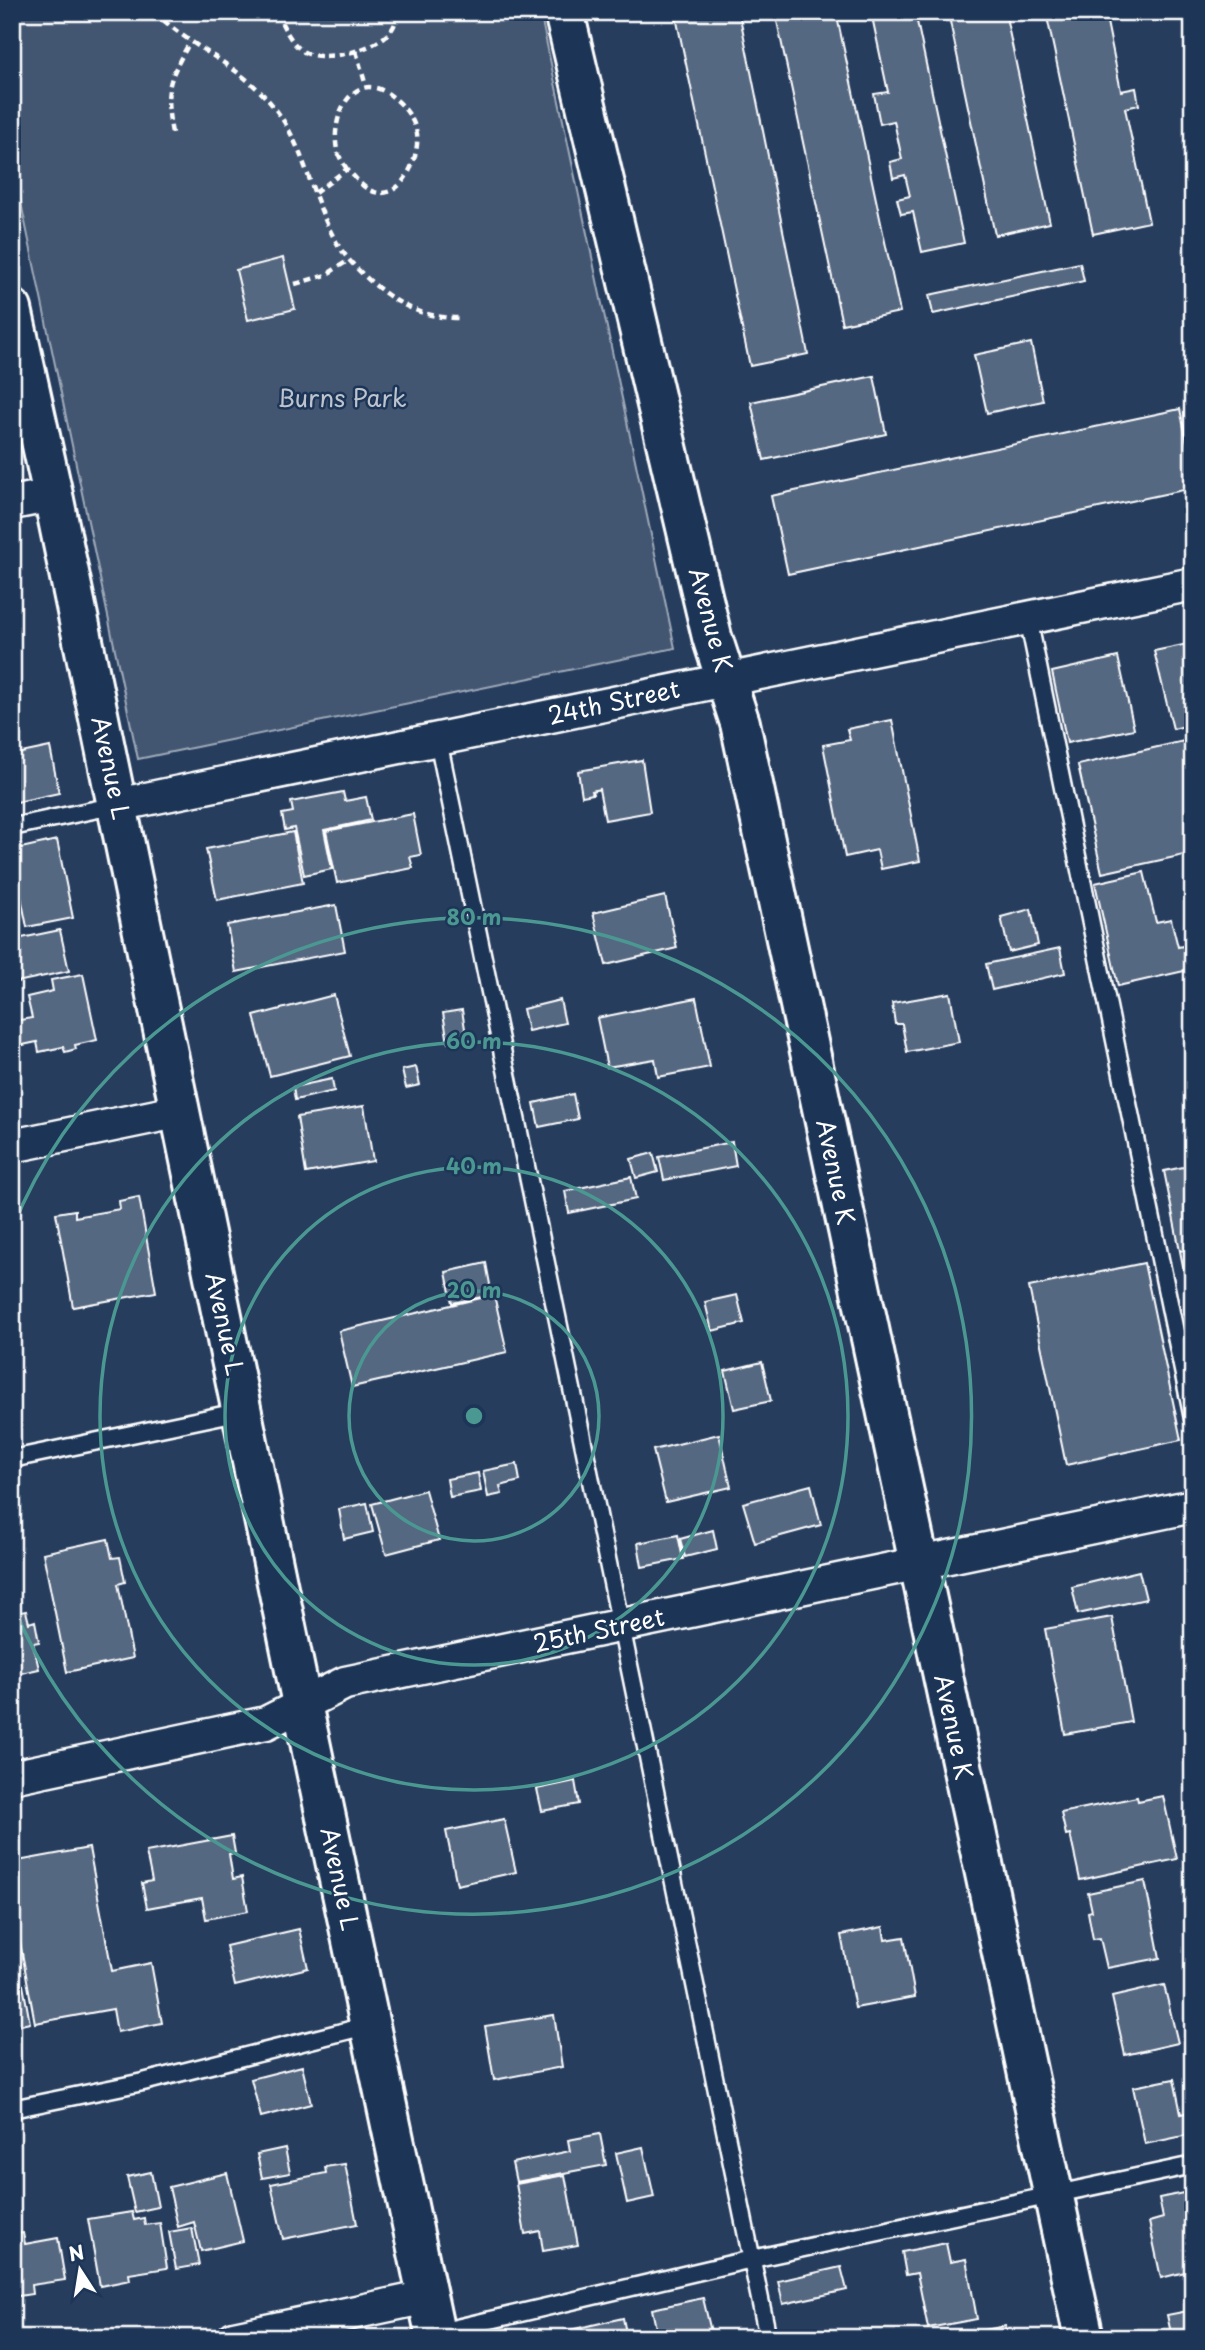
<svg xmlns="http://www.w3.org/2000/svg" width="1205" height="2350" font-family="'Playpen Sans',sans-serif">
	<rect width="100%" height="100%" fill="#263d5e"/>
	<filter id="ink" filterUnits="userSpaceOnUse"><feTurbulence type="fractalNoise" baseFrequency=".0143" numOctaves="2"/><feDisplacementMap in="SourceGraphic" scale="14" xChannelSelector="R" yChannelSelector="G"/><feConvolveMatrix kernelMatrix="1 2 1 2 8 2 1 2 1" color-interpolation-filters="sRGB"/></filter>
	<g filter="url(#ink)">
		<path fill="#425672" stroke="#a0aab8" stroke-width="2" d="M 12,12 L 540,12 L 675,648 L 138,759 L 12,160 Z"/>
		<path fill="#556781" stroke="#fff" stroke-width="2" d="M 675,12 L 739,12 L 808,354 L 750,366 Z
			M 775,12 L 836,12 L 900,312 L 842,324 Z
			M 871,12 L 915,12 L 964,243 L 922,252 L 913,212 L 901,214 L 897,199 L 910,196 L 905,175 L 893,178 L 890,162 L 902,159 L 894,121 L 880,124 L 874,94 L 888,92 Z
			M 948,12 L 1005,12 L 1050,223 L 995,235 Z
			M 1046,12 L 1105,12 L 1121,91 L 1136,88 L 1139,105 L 1125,108 L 1149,222 L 1093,234 Z
			M 283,258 L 295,309 L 248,320 L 236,270 Z
			M 1080,263 L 1084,281 L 933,314 L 929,295 Z
			M 1031,343 L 1043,401 L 987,413 L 974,355 Z
			M 874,376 L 886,434 L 764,460 L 751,402 Z
			M 1180,409 L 1193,470 L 1193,488 L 788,574 L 771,496 Z
			M 1193,643 L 1193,724 L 1173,729 L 1154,651 Z
			M 1118,657 L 1134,729 L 1067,743 L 1052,672 Z
			M 892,720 L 920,861 L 881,869 L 877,850 L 845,857 L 823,745 L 850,740 L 847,729 Z
			M 1193,739 L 1193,853 L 1102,873 L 1078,765 Z
			M 50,747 L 59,793 L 12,803 L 12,755 Z
			M 642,760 L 650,812 L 605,820 L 599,789 L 592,791 L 593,794 L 582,796 L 578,771 Z
			M 343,792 L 345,801 L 366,797 L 371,820 L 324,830 L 332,869 L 304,875 L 294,828 L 285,830 L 282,814 L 293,812 L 291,802 Z
			M 413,814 L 421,855 L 410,857 L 413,868 L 337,883 L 326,831 Z
			M 293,832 L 303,883 L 217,900 L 206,849 Z
			M 57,840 L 73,918 L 27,927 L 16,872 L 12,872 L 12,850 Z
			M 1144,872 L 1156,922 L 1171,919 L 1178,947 L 1193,944 L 1193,969 L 1118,986 L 1095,883 Z
			M 665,896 L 677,948 L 606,965 L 593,913 Z
			M 336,905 L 345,951 L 236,972 L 227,925 Z
			M 1031,909 L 1038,945 L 1009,952 L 1001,917 Z
			M 60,930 L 69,971 L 12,983 L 12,940 Z
			M 1060,948 L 1065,973 L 992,990 L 986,964 Z
			M 83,974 L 97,1040 L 75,1045 L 76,1049 L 65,1052 L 63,1047 L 39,1052 L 37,1042 L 18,1046 L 14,1021 L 32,1018 L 27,997 L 53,991 L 51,980 Z
			M 950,993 L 959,1042 L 907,1052 L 902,1024 L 895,1024 L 892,1003 Z
			M 334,995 L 350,1056 L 270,1076 L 254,1016 Z
			M 696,998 L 710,1067 L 658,1077 L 655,1059 L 607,1067 L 597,1018 Z
			M 560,1000 L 565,1023 L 528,1031 L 523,1009 Z
			M 462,1010 L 467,1041 L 448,1043 L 443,1013 Z
			M 416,1067 L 420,1085 L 406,1088 L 402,1070 Z
			M 332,1079 L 334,1091 L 295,1100 L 293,1087 Z
			M 573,1094 L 578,1119 L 539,1127 L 534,1103 Z
			M 364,1106 L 373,1161 L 306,1173 L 297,1117 Z
			M 732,1142 L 736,1166 L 664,1180 L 659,1157 Z
			M 653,1153 L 658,1172 L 636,1178 L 631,1159 Z
			M 1193,1165 L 1193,1248 L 1180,1251 L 1164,1171 Z
			M 631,1177 L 636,1199 L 569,1213 L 565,1191 Z
			M 139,1197 L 156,1292 L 73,1307 L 56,1213 L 75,1210 L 75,1217 L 120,1209 L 119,1201 Z
			M 1193,1248 L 1193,1316 L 1180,1251 Z
			M 486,1263 L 492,1295 L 452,1303 L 446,1272 Z
			M 1144,1263 L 1181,1440 L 1066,1465 L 1029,1287 Z
			M 494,1295 L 507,1352 L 352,1387 L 339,1331 Z
			M 737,1295 L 744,1323 L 712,1331 L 705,1302 Z
			M 762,1362 L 771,1401 L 734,1409 L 725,1371 Z
			M 719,1434 L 731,1487 L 666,1502 L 653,1450 Z
			M 517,1464 L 520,1481 L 500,1486 L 502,1494 L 488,1497 L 483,1471 Z
			M 478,1473 L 481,1491 L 450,1497 L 447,1479 Z
			M 811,1485 L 821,1525 L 755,1543 L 743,1503 Z
			M 425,1490 L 439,1540 L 386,1554 L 372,1504 Z
			M 367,1503 L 373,1532 L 344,1539 L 339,1509 Z
			M 713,1530 L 717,1549 L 685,1557 L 680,1539 Z
			M 678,1535 L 683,1559 L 642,1567 L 638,1543 Z
			M 108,1539 L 112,1558 L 120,1557 L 125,1582 L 118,1584 L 133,1658 L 67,1672 L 43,1553 Z
			M 1139,1571 L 1146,1599 L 1078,1614 L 1072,1587 Z
			M 26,1611 L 29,1623 L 35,1621 L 39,1642 L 33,1643 L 39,1669 L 12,1675 L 12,1614 Z
			M 1112,1617 L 1131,1722 L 1065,1734 L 1045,1629 Z
			M 575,1781 L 579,1804 L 542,1811 L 537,1789 Z
			M 1163,1796 L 1177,1859 L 1080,1880 L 1070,1834 L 1066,1835 L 1061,1813 L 1137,1797 L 1138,1801 Z
			M 504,1819 L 516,1872 L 457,1885 L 446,1831 Z
			M 232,1836 L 235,1853 L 229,1854 L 233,1879 L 242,1877 L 248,1911 L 206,1919 L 202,1898 L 147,1908 L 142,1883 L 152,1881 L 146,1852 Z
			M 89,1848 L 112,1971 L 151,1963 L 162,2023 L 117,2032 L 113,2009 L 35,2023 L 12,1899 L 12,1862 Z
			M 1145,1881 L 1160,1958 L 1107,1968 L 1100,1938 L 1093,1939 L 1088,1912 L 1092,1911 L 1088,1893 Z
			M 883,1927 L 885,1940 L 904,1937 L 915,1997 L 855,2008 L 841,1935 Z
			M 299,1929 L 308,1968 L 235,1986 L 226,1946 Z
			M 23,1985 L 30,2023 L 12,2027 L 12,1987 Z
			M 1164,1985 L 1178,2043 L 1125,2055 L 1112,1997 Z
			M 554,2015 L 562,2067 L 494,2080 L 485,2026 Z
			M 302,2066 L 311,2104 L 261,2117 L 251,2079 Z
			M 1174,2079 L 1181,2114 L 1193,2111 L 1193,2134 L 1145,2144 L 1133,2087 Z
			M 600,2134 L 606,2165 L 516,2182 L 512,2163 L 570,2151 L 568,2140 Z
			M 643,2147 L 654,2197 L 627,2203 L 616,2153 Z
			M 285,2148 L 290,2173 L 262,2178 L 257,2154 Z
			M 345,2164 L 357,2224 L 283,2239 L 271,2184 L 326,2173 L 325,2167 Z
			M 151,2172 L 158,2207 L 135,2212 L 127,2177 Z
			M 227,2173 L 243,2241 L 201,2251 L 194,2222 L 178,2227 L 169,2187 Z
			M 565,2175 L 578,2245 L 543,2251 L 540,2231 L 525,2234 L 516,2184 Z
			M 1193,2191 L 1193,2270 L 1161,2278 L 1149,2222 L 1163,2218 L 1159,2198 Z
			M 132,2212 L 134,2220 L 144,2218 L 145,2225 L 160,2223 L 167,2268 L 129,2274 L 130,2280 L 100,2286 L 88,2219 Z
			M 192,2228 L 199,2265 L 176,2269 L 169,2232 Z
			M 23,2233 L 25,2244 L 58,2238 L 65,2280 L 31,2285 L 32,2294 L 12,2297 L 12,2234 Z
			M 946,2243 L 950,2262 L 966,2259 L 977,2319 L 928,2328 L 917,2273 L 906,2275 L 902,2252 Z
			M 841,2267 L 847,2290 L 783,2304 L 778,2281 Z
			M 703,2298 L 712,2336 L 658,2338 L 652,2309 Z
			M 1193,2310 L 1193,2338 L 1165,2338 L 1164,2335 L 1171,2333 L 1167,2315 Z
			M 623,2318 L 627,2338 L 543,2338 L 543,2336 Z
			M 1006,2326 L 1008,2338 L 943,2338 Z"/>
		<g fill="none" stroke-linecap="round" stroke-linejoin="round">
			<g stroke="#fff" stroke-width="21">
				<path id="service" d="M 1028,618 L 1193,1419
					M 438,740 L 768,2338
					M 12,827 L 117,805
					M 12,1459 L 242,1411
					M 12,2109 L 143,2082 L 370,2025
					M 435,2333 L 752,2259 L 1193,2165"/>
			</g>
			<g stroke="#fff" stroke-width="37">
				<path id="minor" d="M 12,503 L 53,495
					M 117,805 L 1193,584
					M 12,1146 L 181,1111
					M 12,1777 L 266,1723 L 345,1683 L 1193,1506
					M 234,2338 L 427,2297"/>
			</g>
			<g stroke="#fff" stroke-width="44">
				<path id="tertiary" d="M 564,12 L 712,637 L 740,723 L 1084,2338
					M 12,309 L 53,495 L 302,1704 L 436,2338"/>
			</g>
			<path stroke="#fff" stroke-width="4.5" stroke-dasharray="7 5" stroke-linecap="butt" d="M 155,12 C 189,47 236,63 268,100 C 306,143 309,196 337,243 C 348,262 368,280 385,293 C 408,310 431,318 459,318
				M 276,12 C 283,25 291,44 304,52 C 325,65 405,45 395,12
				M 356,51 L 366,86
				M 172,133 C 164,90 168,80 190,42
				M 315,193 L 347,169 C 353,175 359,183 366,188 C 399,209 420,159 417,134 C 415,121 404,105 394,98 C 355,65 330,114 337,150 C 339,157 343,163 347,169
				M 295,284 L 326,275 L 349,260"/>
			<use href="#service" stroke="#1d3557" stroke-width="16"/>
			<use href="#minor" stroke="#1d3557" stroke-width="32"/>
			<use href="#tertiary" stroke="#1d3557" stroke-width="38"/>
		</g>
	</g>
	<g fill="none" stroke="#4b9892" stroke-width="3.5">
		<circle cx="474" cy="1416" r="125"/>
		<circle cx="474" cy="1416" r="249"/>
		<circle cx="474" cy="1416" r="374"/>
		<path d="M12 1229A498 498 0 1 1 12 1603"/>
	</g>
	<g text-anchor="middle" stroke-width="5" stroke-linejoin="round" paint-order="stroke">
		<g font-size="24" fill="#bdc4ce" stroke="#1d3557">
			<text x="342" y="407">Burns Park</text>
		</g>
		<g font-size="24" fill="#fff" stroke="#1d3557">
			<text transform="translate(710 620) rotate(75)" y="8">Avenue K</text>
			<text transform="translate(614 703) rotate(-12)" y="8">24th Street</text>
			<text transform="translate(110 768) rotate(78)" y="8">Avenue L</text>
			<text transform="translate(835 1172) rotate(78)" y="8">Avenue K</text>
			<text transform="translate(224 1324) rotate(78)" y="8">Avenue L</text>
			<text transform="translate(599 1631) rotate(-12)" y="8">25th Street</text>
			<text transform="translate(953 1727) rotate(78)" y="8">Avenue K</text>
			<text transform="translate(339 1879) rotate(78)" y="8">Avenue L</text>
		</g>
	</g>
	<circle cx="474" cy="1416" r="10" fill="#4b9892" stroke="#1d3557" stroke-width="3.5"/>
	<g font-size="21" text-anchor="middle" font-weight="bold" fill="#4b9892" stroke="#1d3557" stroke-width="5" stroke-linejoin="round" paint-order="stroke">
		<text x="474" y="925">80 m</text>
		<text x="474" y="1049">60 m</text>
		<text x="474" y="1174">40 m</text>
		<text x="474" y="1298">20 m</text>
	</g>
	<rect width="1205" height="2350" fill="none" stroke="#1d3557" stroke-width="42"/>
	<rect x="21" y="21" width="1163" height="2308" fill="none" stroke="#fff" stroke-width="2.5" filter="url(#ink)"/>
	<g transform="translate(80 2270) rotate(348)" stroke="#1d3557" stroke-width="5" paint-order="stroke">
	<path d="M0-5L12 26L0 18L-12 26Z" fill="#ffffff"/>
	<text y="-10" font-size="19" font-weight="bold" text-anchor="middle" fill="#ffffff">N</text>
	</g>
</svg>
